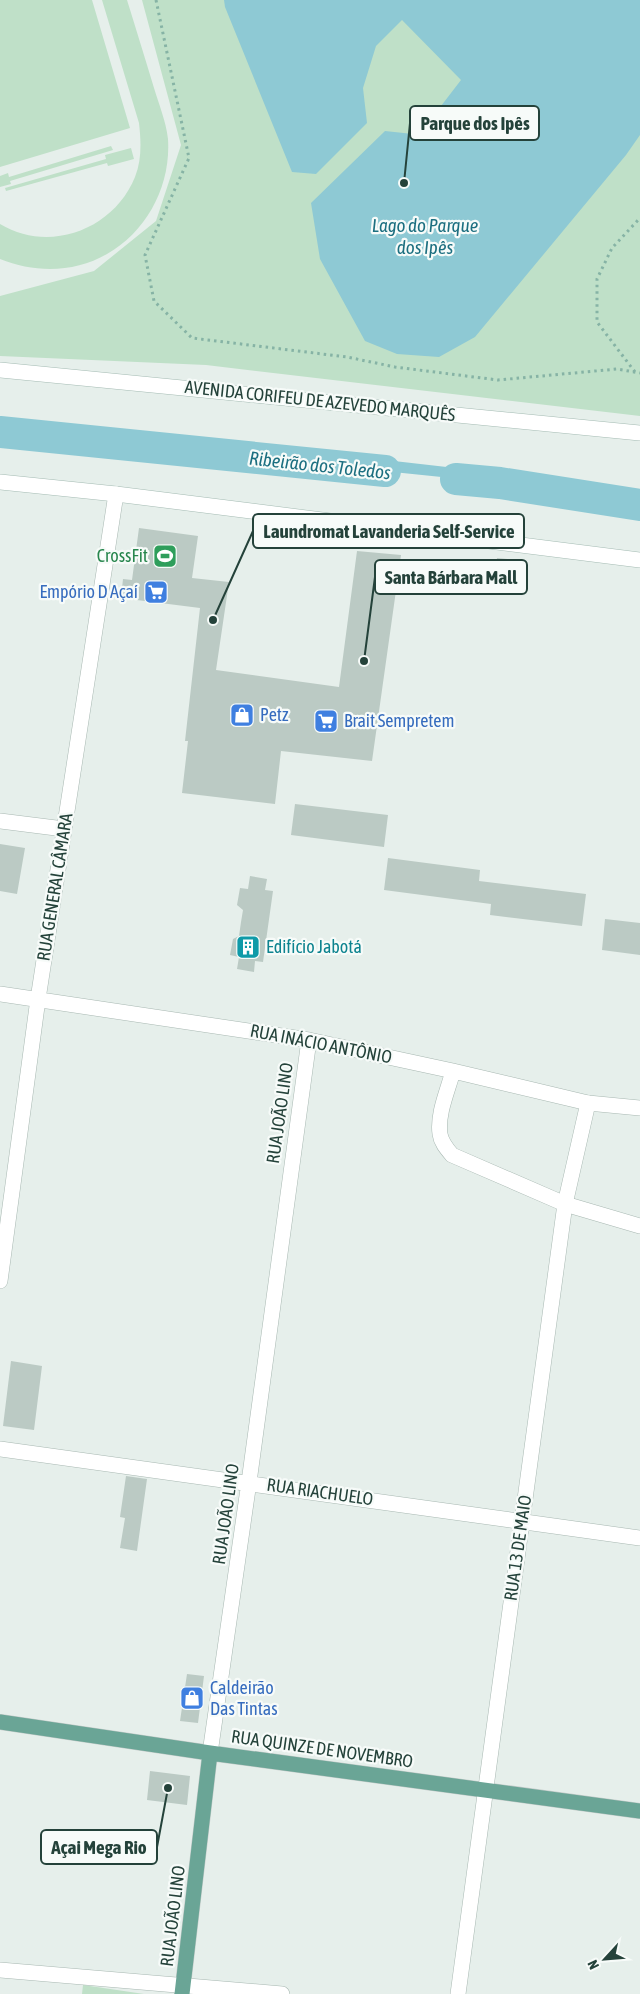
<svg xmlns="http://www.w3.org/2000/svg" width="640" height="1994" font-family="'Asap Condensed',sans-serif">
	<rect width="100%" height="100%" fill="#e6efeb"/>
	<path fill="#bfe0c8" d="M 0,0 L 92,0 L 130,128 L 0,167 Z
		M 102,0 L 127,0 C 136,29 145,58 154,88 C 159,105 166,121 168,139 C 171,186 147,231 107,254 C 74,273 35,273 0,259 L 0,224 C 50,254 114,229 135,177 C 142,159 141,141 139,123 Z
		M 142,0 L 640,0 L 640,416 L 206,365 L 0,356 L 0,296 L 94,271 L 156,221 L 181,145 Z
		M 111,146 L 113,150 L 10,181 L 11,184 L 0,187 L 0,176 L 8,173 L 9,177 Z
		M 131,148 L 134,159 L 108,166 L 107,163 L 6,191 L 5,188 L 106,159 L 105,155 Z
		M 83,1985 L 144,1994 L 82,1994 Z"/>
	<path fill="#8ec9d4" d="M 224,0 L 640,0 L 640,135 L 626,155 L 475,337 L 439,357 L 397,354 L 365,341 L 320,259 L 311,203 L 385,131 L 413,134 L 441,106 L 461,80 L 402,20 L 376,46 L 363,88 L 367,123 L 316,174 L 292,172 L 225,7 Z
		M 36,430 L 200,443 L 210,440 L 570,481 L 640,490 L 640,505 L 500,483 L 34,435 L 30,431 Z"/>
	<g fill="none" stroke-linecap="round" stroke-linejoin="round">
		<path stroke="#8ec9d4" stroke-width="32" d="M 0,432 L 385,471
			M 456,479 L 500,483 L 640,505"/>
	</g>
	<path fill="#bbcac4" d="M 139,528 L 198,536 L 192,578 L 229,582 L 216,670 L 339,687 L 357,551 L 401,555 L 372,761 L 281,751 L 275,804 L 182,793 L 188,741 L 185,741 L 200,608 L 121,598 L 123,579 L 132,580 Z
		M 497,558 L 527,561 L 525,582 L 495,578 Z
		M 295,804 L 388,815 L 384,847 L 291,835 Z
		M 0,844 L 25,848 L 17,894 L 0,891 Z
		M 388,858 L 480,870 L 479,881 L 586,894 L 582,926 L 490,915 L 491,904 L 384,890 Z
		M 250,876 L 267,879 L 265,890 L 273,891 L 263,962 L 255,961 L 254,972 L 237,969 L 239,957 L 230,955 L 233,939 L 239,936 L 241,922 L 243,910 L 237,905 L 240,888 L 248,889 Z
		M 605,919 L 640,923 L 640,955 L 602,950 Z
		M 11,1361 L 42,1366 L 34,1430 L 3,1426 Z
		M 126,1476 L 147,1479 L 137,1551 L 120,1548 L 125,1518 L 120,1517 Z
		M 187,1674 L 204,1676 L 198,1723 L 180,1721 Z
		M 150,1771 L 190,1776 L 187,1805 L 147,1800 Z"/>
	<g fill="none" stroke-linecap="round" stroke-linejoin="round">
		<g stroke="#a8b8b2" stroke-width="16">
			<path id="minor" d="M 0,821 L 64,829
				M 0,994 L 309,1040 L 453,1071 L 588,1103
				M 453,1071 C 448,1090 437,1114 440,1134 C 441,1142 446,1148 452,1155 L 565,1204 L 640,1226
				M 0,1281 L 38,999 L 116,494
				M 0,1449 L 640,1538
				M 210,1753 L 249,1482 L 309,1040
				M 0,1970 L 282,1994"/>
		</g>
		<g stroke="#a8b8b2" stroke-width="16">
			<path id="tertiary" d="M 458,1994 L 565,1204 L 588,1103 L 640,1108"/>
		</g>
		<g stroke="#a4bbb3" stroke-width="16">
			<path id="secondary" d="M 0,370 L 640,433
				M 0,482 L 116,494 L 640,560"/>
		</g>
		<g stroke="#c2cac8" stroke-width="16">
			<path id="primary" d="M 0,1722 L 210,1753 L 640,1811
				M 182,1994 L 210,1753"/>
		</g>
		<path stroke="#86b3a5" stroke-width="3" stroke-dasharray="2.5 4" stroke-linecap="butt" d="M 156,0 L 189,158 L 145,255 L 154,301 L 192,338 L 347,357 L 395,367 L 498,380 L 617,369 L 640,373
			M 635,372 L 597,322 L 597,279 L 612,248 L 640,218"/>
		<use href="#minor" stroke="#fff" stroke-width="15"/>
		<use href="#tertiary" stroke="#fff" stroke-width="15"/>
		<use href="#secondary" stroke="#fff" stroke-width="15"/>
		<use href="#primary" stroke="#6aa596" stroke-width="15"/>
	</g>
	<defs>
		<g id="stadium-square" transform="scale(1.25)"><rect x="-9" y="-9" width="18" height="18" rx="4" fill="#2e9e5b" stroke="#f7fbf9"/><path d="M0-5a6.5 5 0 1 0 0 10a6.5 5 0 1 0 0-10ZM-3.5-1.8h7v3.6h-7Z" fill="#fff"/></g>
		<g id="supermarket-square" transform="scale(1.25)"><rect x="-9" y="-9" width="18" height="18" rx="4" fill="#3f7fe0" stroke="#f7fbf9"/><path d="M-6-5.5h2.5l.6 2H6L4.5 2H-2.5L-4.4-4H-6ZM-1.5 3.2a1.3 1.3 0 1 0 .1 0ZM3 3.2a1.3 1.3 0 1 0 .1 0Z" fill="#fff"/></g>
		<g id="shop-square" transform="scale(1.25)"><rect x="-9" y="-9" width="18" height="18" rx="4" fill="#3f7fe0" stroke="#f7fbf9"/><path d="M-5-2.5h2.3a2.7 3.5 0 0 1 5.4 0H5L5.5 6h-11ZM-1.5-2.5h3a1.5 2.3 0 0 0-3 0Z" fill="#fff"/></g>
		<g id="building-square" transform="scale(1.25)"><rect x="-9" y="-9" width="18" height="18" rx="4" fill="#0f9aa8" stroke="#f7fbf9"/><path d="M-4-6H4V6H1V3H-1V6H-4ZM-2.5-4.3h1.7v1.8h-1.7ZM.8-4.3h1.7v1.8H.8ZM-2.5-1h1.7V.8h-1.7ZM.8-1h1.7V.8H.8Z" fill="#fff"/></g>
	</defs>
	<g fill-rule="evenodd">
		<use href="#stadium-square" x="165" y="556"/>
		<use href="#supermarket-square" x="156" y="592"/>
		<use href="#shop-square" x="242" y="715"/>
		<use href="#supermarket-square" x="326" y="721"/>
		<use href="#building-square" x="248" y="947"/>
		<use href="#shop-square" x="192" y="1698"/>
	</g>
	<g text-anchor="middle" stroke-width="4.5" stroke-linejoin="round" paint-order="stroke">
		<g font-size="18" fill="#24423a" stroke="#f7fbf9">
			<text transform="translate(320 401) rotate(6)" y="6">AVENIDA CORIFEU DE AZEVEDO MARQUÊS</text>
			<text transform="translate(55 887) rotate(-81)" y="6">RUA GENERAL CÂMARA</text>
			<text transform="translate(321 1044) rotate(11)" y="6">RUA INÁCIO ANTÔNIO</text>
			<text transform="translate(280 1113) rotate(-82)" y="6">RUA JOÃO LINO</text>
			<text transform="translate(320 1492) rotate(8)" y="6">RUA RIACHUELO</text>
			<text transform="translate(226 1514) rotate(-82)" y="6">RUA JOÃO LINO</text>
			<text transform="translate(518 1548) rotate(-82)" y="6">RUA 13 DE MAIO</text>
			<text transform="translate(322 1749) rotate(8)" y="6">RUA QUINZE DE NOVEMBRO</text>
			<text transform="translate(173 1916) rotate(-83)" y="6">RUA JOÃO LINO</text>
		</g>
		<g font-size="18" fill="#27864d" stroke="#f7fbf9" text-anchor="end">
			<text x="148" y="562">CrossFit</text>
		</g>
		<g font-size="18" fill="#366cbe" stroke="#f7fbf9" text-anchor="start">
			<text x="138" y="598" text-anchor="end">Empório D Açaí</text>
			<text x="260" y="721">Petz</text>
			<text x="344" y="727">Brait Sempretem</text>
			<text x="210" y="1694">Caldeirão<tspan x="210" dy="21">Das Tintas</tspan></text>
		</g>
		<g font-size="18" fill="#0d838f" stroke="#f7fbf9" text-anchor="start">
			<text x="266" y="953">Edifício Jabotá</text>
		</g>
		<g font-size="19" font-style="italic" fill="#1c6f80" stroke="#f7fbf9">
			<text x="425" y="232">Lago do Parque<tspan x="425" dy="22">dos Ipês</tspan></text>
			<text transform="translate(320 465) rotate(6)" y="7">Ribeirão dos Toledos</text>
		</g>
	</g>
	<path fill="none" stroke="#24423a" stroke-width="2" d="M404 183L410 123M213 620L253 531M364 661L375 577M168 1788L157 1847"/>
	<g fill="#24423a" stroke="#f7fbf9" stroke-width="2">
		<circle cx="404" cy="183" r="5"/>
		<circle cx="213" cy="620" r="5"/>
		<circle cx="364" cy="661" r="5"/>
		<circle cx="168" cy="1788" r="5"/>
	</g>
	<g fill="#f7fbf9" stroke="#24423a" stroke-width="2">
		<rect x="410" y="106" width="129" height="34" rx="5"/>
		<rect x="253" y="514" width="271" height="34" rx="5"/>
		<rect x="375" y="560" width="152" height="34" rx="5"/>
		<rect x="41" y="1830" width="116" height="34" rx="5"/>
	</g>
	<g font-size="19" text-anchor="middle" font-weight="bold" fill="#24423a">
		<text x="475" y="130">Parque dos Ipês</text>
		<text x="389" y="538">Laundromat Lavanderia Self-Service</text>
		<text x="451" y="584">Santa Bárbara Mall</text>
		<text x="99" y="1854">Açai Mega Rio</text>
	</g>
	<g transform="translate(605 1959) rotate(244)" stroke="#f7fbf9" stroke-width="4" paint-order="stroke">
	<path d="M0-4L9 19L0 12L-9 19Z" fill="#24423a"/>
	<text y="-8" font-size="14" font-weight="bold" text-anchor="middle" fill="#24423a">N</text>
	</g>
</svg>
